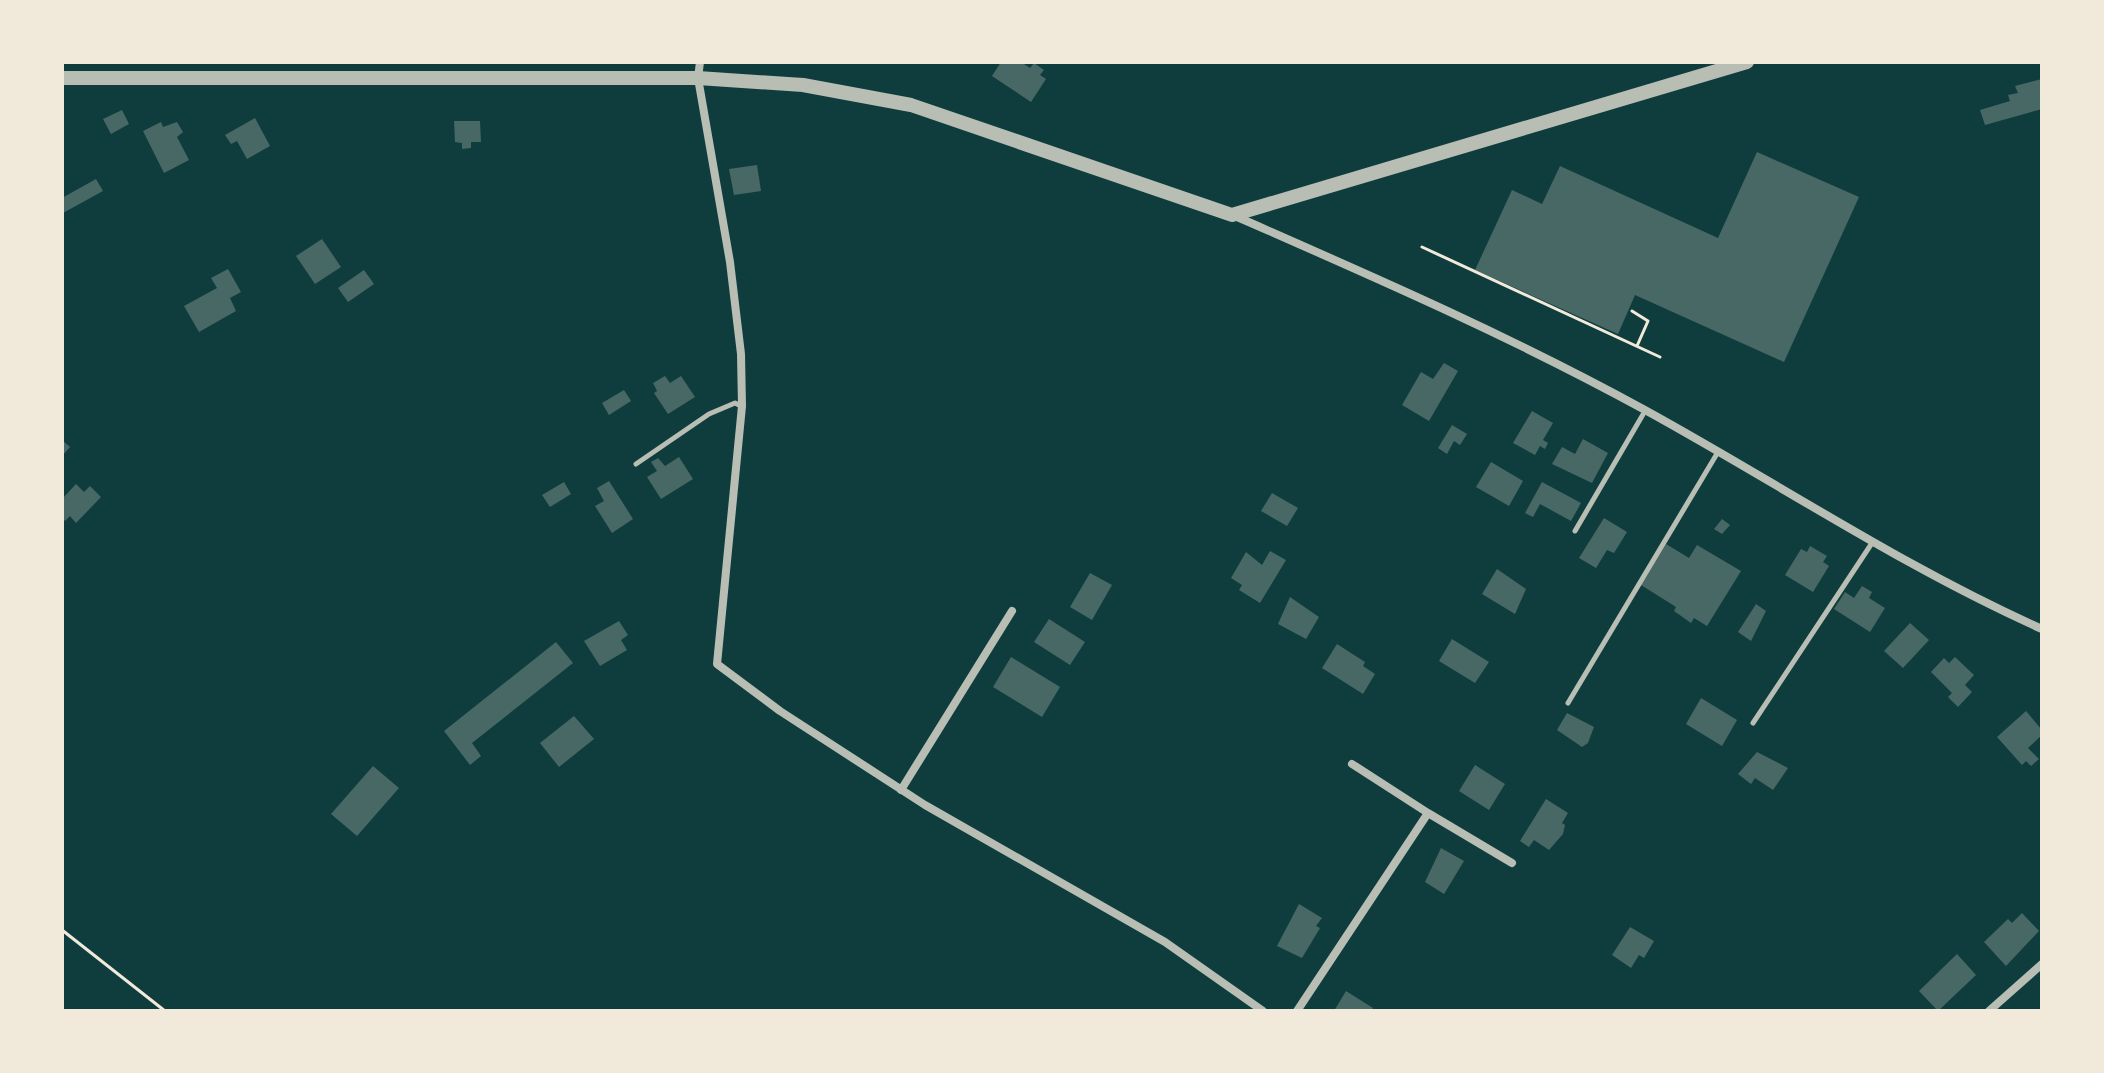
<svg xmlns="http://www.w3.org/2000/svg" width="2104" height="1073" font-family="Lato,sans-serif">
	<rect width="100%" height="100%" fill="#0f3d3e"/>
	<path fill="#486865" d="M 1001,62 L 1021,62 L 1030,68 L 1034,63 L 1044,70 L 1040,75 L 1046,79 L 1031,102 L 992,76 Z
		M 2042,79 L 2042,109 L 1985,125 L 1980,110 L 2010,101 L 2008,95 L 2018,93 L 2015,86 Z
		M 122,110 L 129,124 L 111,134 L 103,119 Z
		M 255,118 L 270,146 L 247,159 L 237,141 L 231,144 L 225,135 Z
		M 454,121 L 480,121 L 481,142 L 471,142 L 471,148 L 462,149 L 462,143 L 455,142 Z
		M 161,122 L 163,127 L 177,122 L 183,132 L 177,137 L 189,160 L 164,173 L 143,131 Z
		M 1757,152 L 1859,197 L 1784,362 L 1635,295 L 1618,334 L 1475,270 L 1512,190 L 1542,204 L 1560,166 L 1718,238 Z
		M 757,165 L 761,191 L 734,195 L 729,169 Z
		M 96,179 L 103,191 L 63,213 L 62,198 Z
		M 322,239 L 341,267 L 315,284 L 296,256 Z
		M 228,269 L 241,292 L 230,298 L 236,311 L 199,332 L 184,306 L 217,288 L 211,278 Z
		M 364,270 L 374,284 L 348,302 L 338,288 Z
		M 1444,363 L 1458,371 L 1429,421 L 1402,405 L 1421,372 L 1433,379 Z
		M 665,376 L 670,383 L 681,376 L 695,397 L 668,414 L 654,393 L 657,391 L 653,383 Z
		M 624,390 L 631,401 L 609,415 L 602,403 Z
		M 1532,411 L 1553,423 L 1543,440 L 1548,443 L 1545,449 L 1540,446 L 1535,455 L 1513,443 Z
		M 1452,425 L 1467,434 L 1460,445 L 1454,441 L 1447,454 L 1438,448 Z
		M 1583,439 L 1608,453 L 1592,483 L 1552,464 L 1562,447 L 1575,454 Z
		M 62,440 L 70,447 L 62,456 Z
		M 679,457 L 693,479 L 661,499 L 647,477 L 657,471 L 651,462 L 658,458 L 665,466 Z
		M 1491,462 L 1523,481 L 1509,506 L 1476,487 Z
		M 609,481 L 633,519 L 612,533 L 595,506 L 604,501 L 597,488 Z
		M 564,482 L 571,494 L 550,507 L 542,495 Z
		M 1542,482 L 1581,503 L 1571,521 L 1540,504 L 1533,517 L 1525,513 Z
		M 76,484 L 84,492 L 90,486 L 101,497 L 76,523 L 70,516 L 65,521 L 62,518 L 62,499 Z
		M 1272,493 L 1298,508 L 1287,526 L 1261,511 Z
		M 1604,518 L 1627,532 L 1614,553 L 1607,550 L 1596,568 L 1579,558 Z
		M 1722,519 L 1730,525 L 1722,534 L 1714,529 Z
		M 1666,544 L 1689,558 L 1697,545 L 1741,571 L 1707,626 L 1694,618 L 1691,623 L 1674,611 L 1676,607 L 1641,585 Z
		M 1810,546 L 1827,556 L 1823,562 L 1829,566 L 1813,592 L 1785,575 L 1801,549 L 1807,552 Z
		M 1270,551 L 1286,560 L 1260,603 L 1239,590 L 1242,585 L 1231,578 L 1246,552 L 1262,565 Z
		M 1497,569 L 1526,589 L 1515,614 L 1482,594 Z
		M 1090,573 L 1112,585 L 1092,620 L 1070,607 Z
		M 1862,586 L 1872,592 L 1869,598 L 1885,608 L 1870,632 L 1834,609 L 1845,592 L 1854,598 Z
		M 1290,597 L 1319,617 L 1306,639 L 1278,624 Z
		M 1756,604 L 1766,611 L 1751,641 L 1738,632 Z
		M 1049,619 L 1085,642 L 1070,665 L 1034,642 Z
		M 619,621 L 628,635 L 621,640 L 627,650 L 600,666 L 584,641 Z
		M 1910,623 L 1929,640 L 1903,668 L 1884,651 Z
		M 1452,639 L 1489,662 L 1475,683 L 1439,661 Z
		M 556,642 L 573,663 L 472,743 L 481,756 L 470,765 L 444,731 Z
		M 1337,644 L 1365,662 L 1363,666 L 1375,674 L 1363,694 L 1322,668 Z
		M 1011,657 L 1060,687 L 1042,717 L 993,687 Z
		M 1955,657 L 1974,675 L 1965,685 L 1972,692 L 1958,707 L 1948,697 L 1952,693 L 1931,672 L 1944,658 L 1949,663 Z
		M 1701,698 L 1737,720 L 1722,746 L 1686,724 Z
		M 2026,711 L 2042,730 L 2042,735 L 2028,748 L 2039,759 L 2031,766 L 2026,761 L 2022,765 L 1997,737 Z
		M 1567,713 L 1594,727 L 1588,743 L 1582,747 L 1557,730 Z
		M 574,716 L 594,739 L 559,767 L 540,743 Z
		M 1757,752 L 1788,768 L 1773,790 L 1755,778 L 1751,784 L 1738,774 Z
		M 1475,765 L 1505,784 L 1489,810 L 1459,791 Z
		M 373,766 L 399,788 L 357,836 L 331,814 Z
		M 1546,799 L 1568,813 L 1562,823 L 1565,825 L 1563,834 L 1549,850 L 1534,840 L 1529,847 L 1520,841 Z
		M 1441,848 L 1464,861 L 1444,894 L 1425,882 Z
		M 1299,904 L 1322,918 L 1316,926 L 1320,928 L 1302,958 L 1277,946 Z
		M 2022,913 L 2039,931 L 2006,966 L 1984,942 L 2008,919 L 2012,923 Z
		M 1630,927 L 1654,941 L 1644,958 L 1639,955 L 1631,968 L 1612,955 Z
		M 1957,954 L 1976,975 L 1938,1011 L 1919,991 Z
		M 1346,991 L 1373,1008 L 1371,1011 L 1334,1011 Z"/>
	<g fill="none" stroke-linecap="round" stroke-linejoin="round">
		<path stroke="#f1e9da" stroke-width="3" d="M 1422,247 L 1660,357
			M 1632,311 L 1648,321 L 1637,346
			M 62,930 L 165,1011"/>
		<path stroke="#b8beb3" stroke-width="5" d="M 636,464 L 709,414 L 735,403 L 741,406
			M 1575,531 L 1645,411
			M 1568,703 L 1718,452
			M 1753,723 L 1872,543"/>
		<path stroke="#b8beb3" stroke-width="8" d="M 700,62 L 698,78 L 730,262 L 741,354 L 742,406 L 717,664 L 780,711 L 925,805 L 1165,942 L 1263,1011
			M 1235,216 C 1374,277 1512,337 1645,410 C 1778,483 1903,567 2042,629
			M 901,790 L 1012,611
			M 1428,813 L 1512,863
			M 1297,1011 L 1428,813 L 1352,764
			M 1989,1011 L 2042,964"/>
		<path stroke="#b8beb3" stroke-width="14" d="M 62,78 L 698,78 L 803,85 L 911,105 L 1232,215 L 1747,62"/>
	</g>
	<rect width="2104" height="1073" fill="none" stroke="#f1e9da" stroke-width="128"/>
</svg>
